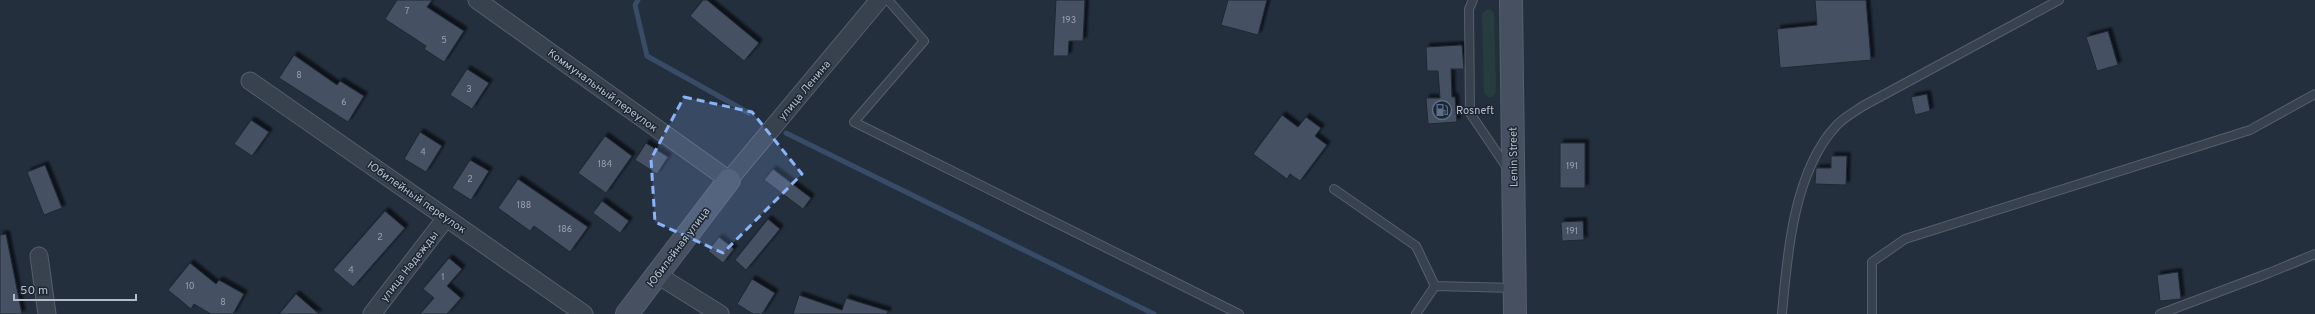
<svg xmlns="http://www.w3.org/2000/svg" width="2315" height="314" font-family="Overpass,sans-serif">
	<defs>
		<filter id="shadow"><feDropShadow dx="3.5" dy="-3.5" stdDeviation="1" flood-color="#0009"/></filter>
	</defs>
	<rect width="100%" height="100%" fill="#242f3e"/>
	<path fill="#263c3f" d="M 1490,9 L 1494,13 L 1496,92 L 1493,97 L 1488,97 L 1484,93 L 1482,14 L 1486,10 Z"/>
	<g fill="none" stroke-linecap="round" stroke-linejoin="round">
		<path stroke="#394c67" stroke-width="5" d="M 638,0 L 635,5 L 647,56 L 749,113
			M 786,133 L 1154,314"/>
	</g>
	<path fill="#455162" stroke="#1f2835" filter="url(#shadow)" d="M 397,0 L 432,0 L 427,7 L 464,31 L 444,62 L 424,49 L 426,46 L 385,19 Z
		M 703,0 L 707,0 L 759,43 L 744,61 L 690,16 Z
		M 1056,0 L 1085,0 L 1083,41 L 1069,41 L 1068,56 L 1053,56 Z
		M 1228,0 L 1267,0 L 1258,35 L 1221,25 Z
		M 1815,0 L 1866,0 L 1871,60 L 1780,68 L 1777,29 L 1817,25 Z
		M 2108,31 L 2118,65 L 2097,71 L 2086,37 Z
		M 1462,45 L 1464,69 L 1451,69 L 1452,97 L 1455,97 L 1457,122 L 1428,124 L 1426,98 L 1440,98 L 1438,71 L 1427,71 L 1426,47 Z
		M 294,55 L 337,85 L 340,81 L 364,96 L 348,122 L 279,78 Z
		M 467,69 L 489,83 L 472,109 L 450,95 Z
		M 1927,94 L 1930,111 L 1915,115 L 1911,97 Z
		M 1282,115 L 1298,127 L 1306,117 L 1321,128 L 1315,136 L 1327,145 L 1300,181 L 1290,174 L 1287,179 L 1253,154 Z
		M 251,120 L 269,132 L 252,156 L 234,144 Z
		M 420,132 L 442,146 L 426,172 L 404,159 Z
		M 605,136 L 632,156 L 606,193 L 578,173 Z
		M 646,143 L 668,157 L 657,174 L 635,160 Z
		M 1560,143 L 1585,143 L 1585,188 L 1560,188 Z
		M 1831,156 L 1847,156 L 1846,185 L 1815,184 L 1816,168 L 1831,168 Z
		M 470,160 L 489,171 L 471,200 L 452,188 Z
		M 45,165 L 62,208 L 44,215 L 27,172 Z
		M 773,169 L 811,198 L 803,209 L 764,180 Z
		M 518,179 L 588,227 L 570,252 L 534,226 L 530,231 L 498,208 Z
		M 602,201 L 629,221 L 620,233 L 593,213 Z
		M 385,211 L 405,228 L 353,287 L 333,270 Z
		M 768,219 L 780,229 L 746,270 L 735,260 Z
		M 1583,221 L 1584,240 L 1562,241 L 1561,222 Z
		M 6,234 L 22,314 L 0,314 L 0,235 Z
		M 719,237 L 734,249 L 723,263 L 708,251 Z
		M 449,258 L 462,269 L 447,286 L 461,298 L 447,314 L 420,314 L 434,298 L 423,289 Z
		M 190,263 L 216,284 L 219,280 L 244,294 L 233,314 L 211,314 L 194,304 L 191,309 L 168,290 Z
		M 2178,272 L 2181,299 L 2160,301 L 2157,275 Z
		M 752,279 L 775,293 L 762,314 L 753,314 L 737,304 Z
		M 296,294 L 319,314 L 279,314 Z
		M 799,295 L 842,310 L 846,298 L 888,311 L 887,314 L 793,314 Z"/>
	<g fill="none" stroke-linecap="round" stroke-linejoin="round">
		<g stroke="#565f6c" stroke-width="10">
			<path id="lane" d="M 888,0 L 924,41 L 854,122 L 1239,314
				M 1473,0 L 1469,9 L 1470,113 L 1508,169
				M 1334,189 L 1416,246 L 1435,286
				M 1416,314 L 1435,286 L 1515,288
				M 1782,314 C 1787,254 1794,171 1836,126 C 1843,118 1854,112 1863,106 L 2059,0
				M 1872,314 L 1872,262 L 1905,239 L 2250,130 L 2315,94
				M 2160,314 L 2269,273 L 2315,254"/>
		</g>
		<g stroke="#565f6c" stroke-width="19">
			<path id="street" d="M 477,0 L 729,180 L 879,0
				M 250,81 L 584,314
				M 39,256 L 47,314
				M 656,274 L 720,314
				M 372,314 L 446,218"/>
		</g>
		<g stroke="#565f6c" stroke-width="24">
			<path id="secondary" d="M 1511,0 L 1515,314
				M 627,314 L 729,180"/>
		</g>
		<use href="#lane" stroke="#38414e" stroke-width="8"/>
		<use href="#street" stroke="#38414e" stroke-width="17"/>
		<use href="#secondary" stroke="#465061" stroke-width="22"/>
	</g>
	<path fill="#8ab4f8" fill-opacity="0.2" stroke="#8ab4f8" stroke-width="3" stroke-dasharray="8 5" stroke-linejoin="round" d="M 684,97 L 752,112 L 802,174 L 723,253 L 655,222 L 651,159 Z"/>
	<defs>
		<g id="fuel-ring" transform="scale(1)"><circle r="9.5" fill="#1d2633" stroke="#5c6f8a" stroke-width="1.5"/><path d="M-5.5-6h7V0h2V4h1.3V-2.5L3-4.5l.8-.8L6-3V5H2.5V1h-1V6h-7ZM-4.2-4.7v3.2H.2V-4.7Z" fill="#5c6f8a"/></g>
	</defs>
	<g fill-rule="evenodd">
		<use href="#fuel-ring" x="1442" y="110"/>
	</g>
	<g text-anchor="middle" stroke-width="3" stroke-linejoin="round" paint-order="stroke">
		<g font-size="9" fill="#98a1af">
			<text x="407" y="14">7</text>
			<text x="1069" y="23">193</text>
			<text x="444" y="43">5</text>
			<text x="299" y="78">8</text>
			<text x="469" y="92">3</text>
			<text x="344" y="105">6</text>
			<text x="423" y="155">4</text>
			<text x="605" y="167">184</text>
			<text x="1572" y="169">191</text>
			<text x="470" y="182">2</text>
			<text x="524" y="208">188</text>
			<text x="565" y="232">186</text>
			<text x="1572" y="234">191</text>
			<text x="380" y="240">2</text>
			<text x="351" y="273">4</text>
			<text x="443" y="280">1</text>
			<text x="190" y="289">10</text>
			<text x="223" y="305">8</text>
		</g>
		<g font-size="11" fill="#b4bcc9" stroke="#1d2633">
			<text transform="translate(603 90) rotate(36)" y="4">Коммунальный переулок</text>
			<text transform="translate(804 90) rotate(-50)" y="4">улица Ленина</text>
			<text transform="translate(1513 157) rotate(-91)" y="4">Lenin Street</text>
			<text transform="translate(417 197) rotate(35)" y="4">Юбилейный переулок</text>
			<text transform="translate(678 247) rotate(-53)" y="4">Юбилейная улица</text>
			<text transform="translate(409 266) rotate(-52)" y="4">улица Надежды</text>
		</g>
		<g font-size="11" fill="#b4bcc9" stroke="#1d2633" text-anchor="start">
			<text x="1456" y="114">Rosneft</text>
		</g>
	</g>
	<path d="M14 294v6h122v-6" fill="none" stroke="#b4bcc9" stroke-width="2"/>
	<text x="20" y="294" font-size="12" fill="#b4bcc9" stroke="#1d2633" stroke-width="3" paint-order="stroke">50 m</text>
</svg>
